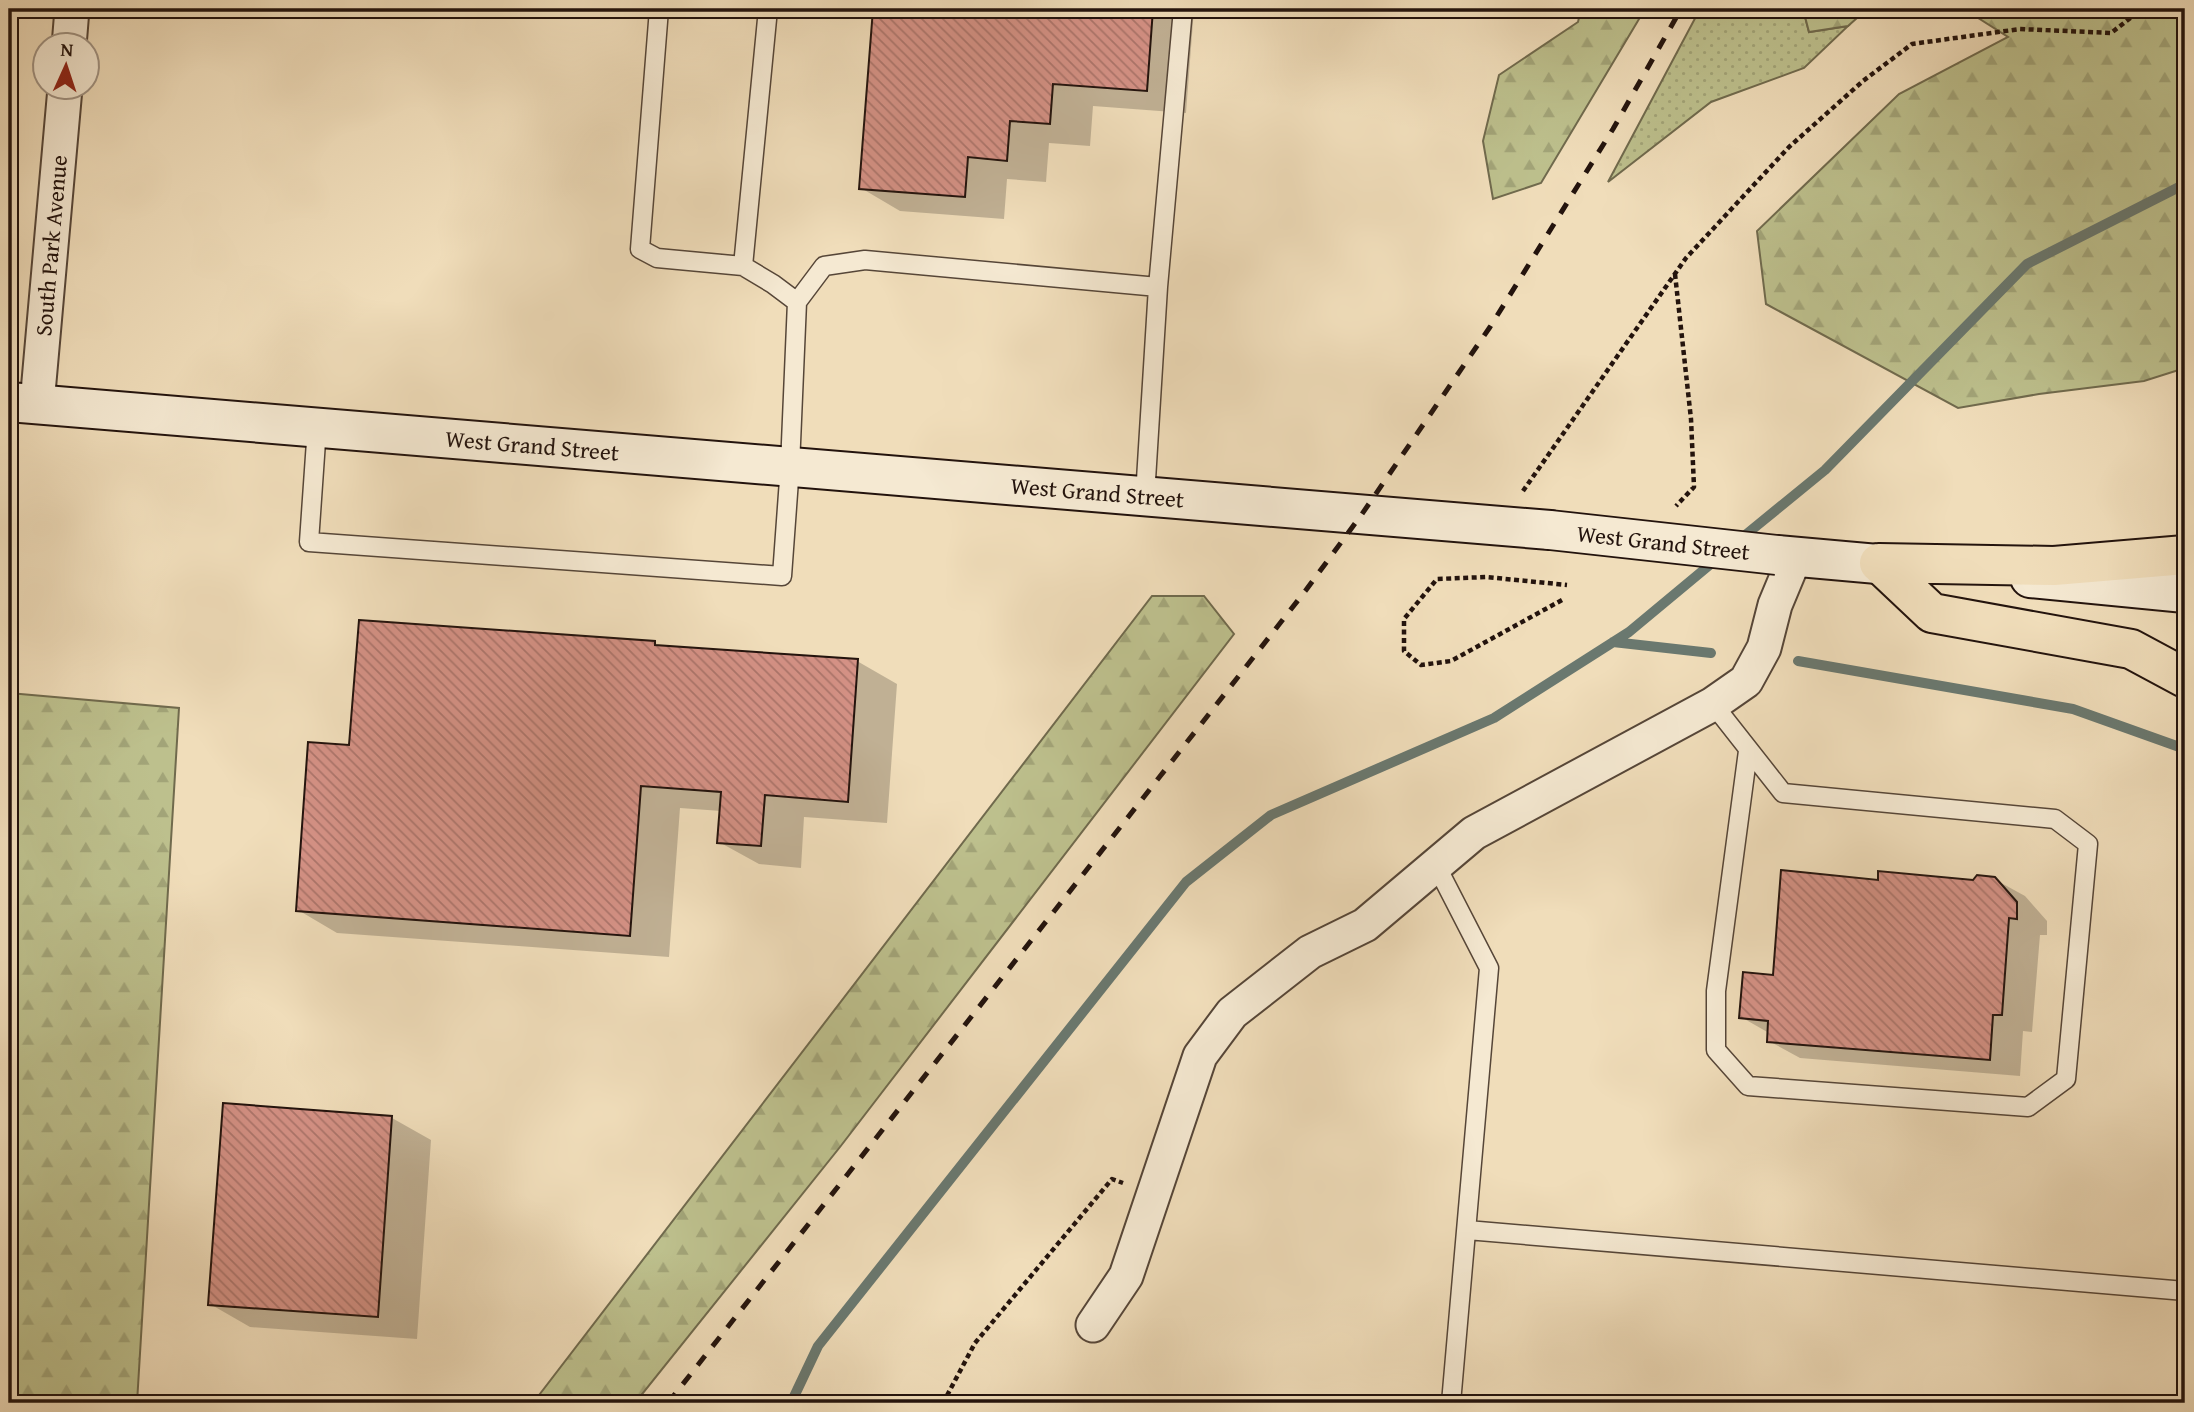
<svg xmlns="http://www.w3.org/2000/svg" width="2194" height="1412" font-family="'Gentium Book Plus',serif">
	<defs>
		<pattern id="grass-dots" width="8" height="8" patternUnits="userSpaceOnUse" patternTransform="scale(1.75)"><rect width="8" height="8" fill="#bdc08d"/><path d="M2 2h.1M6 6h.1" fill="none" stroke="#a2a478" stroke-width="1.8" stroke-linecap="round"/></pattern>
		<pattern id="forest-firs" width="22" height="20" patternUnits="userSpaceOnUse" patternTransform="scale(1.75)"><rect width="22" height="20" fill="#bdc08d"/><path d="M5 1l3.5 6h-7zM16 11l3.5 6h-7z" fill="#a2a478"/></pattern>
		<pattern id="building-back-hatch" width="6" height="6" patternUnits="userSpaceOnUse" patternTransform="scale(1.75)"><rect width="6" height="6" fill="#d49185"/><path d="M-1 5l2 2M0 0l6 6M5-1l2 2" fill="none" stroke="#ac756b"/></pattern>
	</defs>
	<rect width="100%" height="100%" fill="#f0ddba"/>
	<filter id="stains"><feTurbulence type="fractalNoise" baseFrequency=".00286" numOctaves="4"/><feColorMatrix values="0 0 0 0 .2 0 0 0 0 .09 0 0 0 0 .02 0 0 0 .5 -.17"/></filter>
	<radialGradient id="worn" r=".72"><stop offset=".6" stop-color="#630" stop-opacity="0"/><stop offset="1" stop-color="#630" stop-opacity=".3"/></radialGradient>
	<path fill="url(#grass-dots)" stroke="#706a4d" stroke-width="2" d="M 1700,9 L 1803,9 L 1809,32 L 1848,26 L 1804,68 L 1711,102 L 1608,182 Z"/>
	<path fill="url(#forest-firs)" stroke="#706a4d" stroke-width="2" d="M 1581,9 L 1645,9 L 1541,183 L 1493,199 L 1483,141 L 1499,75 L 1578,22 Z
		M 1803,9 L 1867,9 L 1848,26 L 1809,32 Z
		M 1964,9 L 2185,9 L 2185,368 L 2144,381 L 2039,394 L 1958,408 L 1766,304 L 1757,231 L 1899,94 L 2008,37 Z
		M 1152,596 L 1204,596 L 1234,634 L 840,1147 L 635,1403 L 533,1403 Z
		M 9,693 L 179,708 L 137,1403 L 9,1403 Z"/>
	<path fill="#0003" d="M 875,9 L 1194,9 L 1186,113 L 1093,106 L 1090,146 L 1049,143 L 1046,182 L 1007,179 L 1004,219 L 900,211 L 861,188 Z
		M 655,643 L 662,647 L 857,661 L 897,684 L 887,823 L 804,817 L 801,868 L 759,864 L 719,842 L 721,811 L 680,808 L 669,957 L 337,933 L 298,910 L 351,747 Z
		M 1994,879 L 2025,896 L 2047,921 L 2047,935 L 2040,935 L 2032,1032 L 2023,1031 L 2020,1076 L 1800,1058 L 1769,1041 L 1769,1033 L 1741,1017 L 1774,977 L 1879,882 L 1973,882 Z
		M 392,1118 L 431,1140 L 417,1339 L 250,1327 L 210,1304 Z"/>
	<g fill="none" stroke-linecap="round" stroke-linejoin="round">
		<path stroke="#6a786f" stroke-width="10" d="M 1738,541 L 1825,470 L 2027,264 L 2185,184
			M 1613,642 L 1711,653
			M 1798,661 L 2073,709 L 2185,749
			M 791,1403 L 818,1346 L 1186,882 L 1271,815 L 1494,718 L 1629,632 L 1718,558"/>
	</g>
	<path fill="url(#building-back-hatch)" stroke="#23130d" stroke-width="2" d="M 873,9 L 1153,9 L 1147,91 L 1053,84 L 1050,124 L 1010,121 L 1007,161 L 968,157 L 965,197 L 859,189 Z
		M 359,620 L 655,641 L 655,645 L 858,659 L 848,802 L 765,795 L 761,846 L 717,843 L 721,792 L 641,786 L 630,936 L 296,911 L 308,742 L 349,745 Z
		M 1781,870 L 1878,880 L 1878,871 L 1973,880 L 1977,875 L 1995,877 L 2017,902 L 2017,919 L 2009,918 L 2002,1015 L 1993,1015 L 1990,1060 L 1767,1042 L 1768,1021 L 1739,1018 L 1743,972 L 1773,975 Z
		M 223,1103 L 392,1116 L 378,1317 L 208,1305 Z"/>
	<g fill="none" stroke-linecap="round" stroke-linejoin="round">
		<g stroke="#564638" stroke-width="21">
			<path id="service" d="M 659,9 L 640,249 L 657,258 L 743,266 L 773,284 L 797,302
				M 743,266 L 768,9
				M 1158,287 L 1183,9
				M 317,427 L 309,542 L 782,576 L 790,466 L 797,302 L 824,266 L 865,260 L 1158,287 L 1145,496
				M 1713,704 L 1783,793 L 2055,819 L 2088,844 L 2066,1079 L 2028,1107 L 1748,1086 L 1716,1050 L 1716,991 L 1748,751
				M 1436,865 L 1489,968 L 1451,1403
				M 1467,1230 L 2185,1291"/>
		</g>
		<g stroke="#564638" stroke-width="37">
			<g id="minor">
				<path d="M 69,46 L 72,9"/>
				<path id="s1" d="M 37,404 L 65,88"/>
				<path d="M 1093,1325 L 1126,1276 L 1200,1056 L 1232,1013 L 1310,952 L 1365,925 L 1474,833 L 1713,704 L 1746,681 L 1764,648 L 1775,605 L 1795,557"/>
			</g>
		</g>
		<g stroke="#23130d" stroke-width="42">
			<g id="secondary">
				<path id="s2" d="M 9,402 L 1550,530"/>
				<path d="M 1777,555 L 1911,567"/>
				<path d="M 2030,578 L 2185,593"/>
			</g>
		</g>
		<g stroke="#23130d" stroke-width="42">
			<path id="primary" d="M 1879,563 L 1932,613 L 2131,649 L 2185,678
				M 1879,563 L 2054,566 L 2185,555"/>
		</g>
		<path stroke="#23130d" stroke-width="4.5" stroke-dasharray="5 3.5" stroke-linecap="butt" d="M 1675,274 L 1691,419 L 1694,487 L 1676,506
			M 1523,491 L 1686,258 L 1789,147 L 1863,81 L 1912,44 L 2020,29 L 2111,33 L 2142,9
			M 1562,600 L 1451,661 L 1421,665 L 1404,651 L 1404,619 L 1437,579 L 1486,577 L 1567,585
			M 943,1403 L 975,1343 L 1112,1179 L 1123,1183"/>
		<use href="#service" stroke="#f5e9d2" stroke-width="18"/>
		<use href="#minor" stroke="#f5e9d2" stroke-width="33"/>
		<use href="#secondary" stroke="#f5e9d2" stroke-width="38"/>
		<use href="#primary" stroke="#f0ddba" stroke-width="38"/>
		<path stroke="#23130d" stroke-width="5" stroke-dasharray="12 12" stroke-linecap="butt" d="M 668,1403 L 1209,714 L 1306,590 L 1362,514 L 1490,327 L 1613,129 L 1681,9"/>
		<g stroke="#23130d" stroke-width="42" stroke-linecap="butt">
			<g id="secondary-bridge">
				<path id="s3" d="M 1550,530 L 1777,555"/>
			</g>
		</g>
		<use href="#secondary-bridge" stroke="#f5e9d2" stroke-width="38"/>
	</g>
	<g text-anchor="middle" stroke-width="7" stroke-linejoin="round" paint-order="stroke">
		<g font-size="23" fill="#23130d" stroke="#f5e9d2">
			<text dy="8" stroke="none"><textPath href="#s1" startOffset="159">South Park Avenue</textPath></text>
			<text dy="8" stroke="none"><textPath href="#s2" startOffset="525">West Grand Street</textPath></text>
			<text dy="8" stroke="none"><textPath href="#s2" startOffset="1092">West Grand Street</textPath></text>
			<text dy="8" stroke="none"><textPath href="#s3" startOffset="114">West Grand Street</textPath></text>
		</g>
	</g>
	<rect width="2194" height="1412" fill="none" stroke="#f0ddba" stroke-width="35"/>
	<rect x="10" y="10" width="2173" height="1391" fill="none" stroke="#23130d" stroke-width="3.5"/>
	<rect x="18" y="18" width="2159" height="1377" fill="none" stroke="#23130d" stroke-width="2"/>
	<g transform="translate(66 66) rotate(3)"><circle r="33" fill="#f5e9d2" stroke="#a19383" stroke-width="2"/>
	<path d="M0-5L12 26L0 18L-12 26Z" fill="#8f2418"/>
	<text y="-10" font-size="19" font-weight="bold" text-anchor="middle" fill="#23130d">N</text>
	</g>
	<rect width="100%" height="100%" filter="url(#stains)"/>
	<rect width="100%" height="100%" fill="url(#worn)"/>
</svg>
